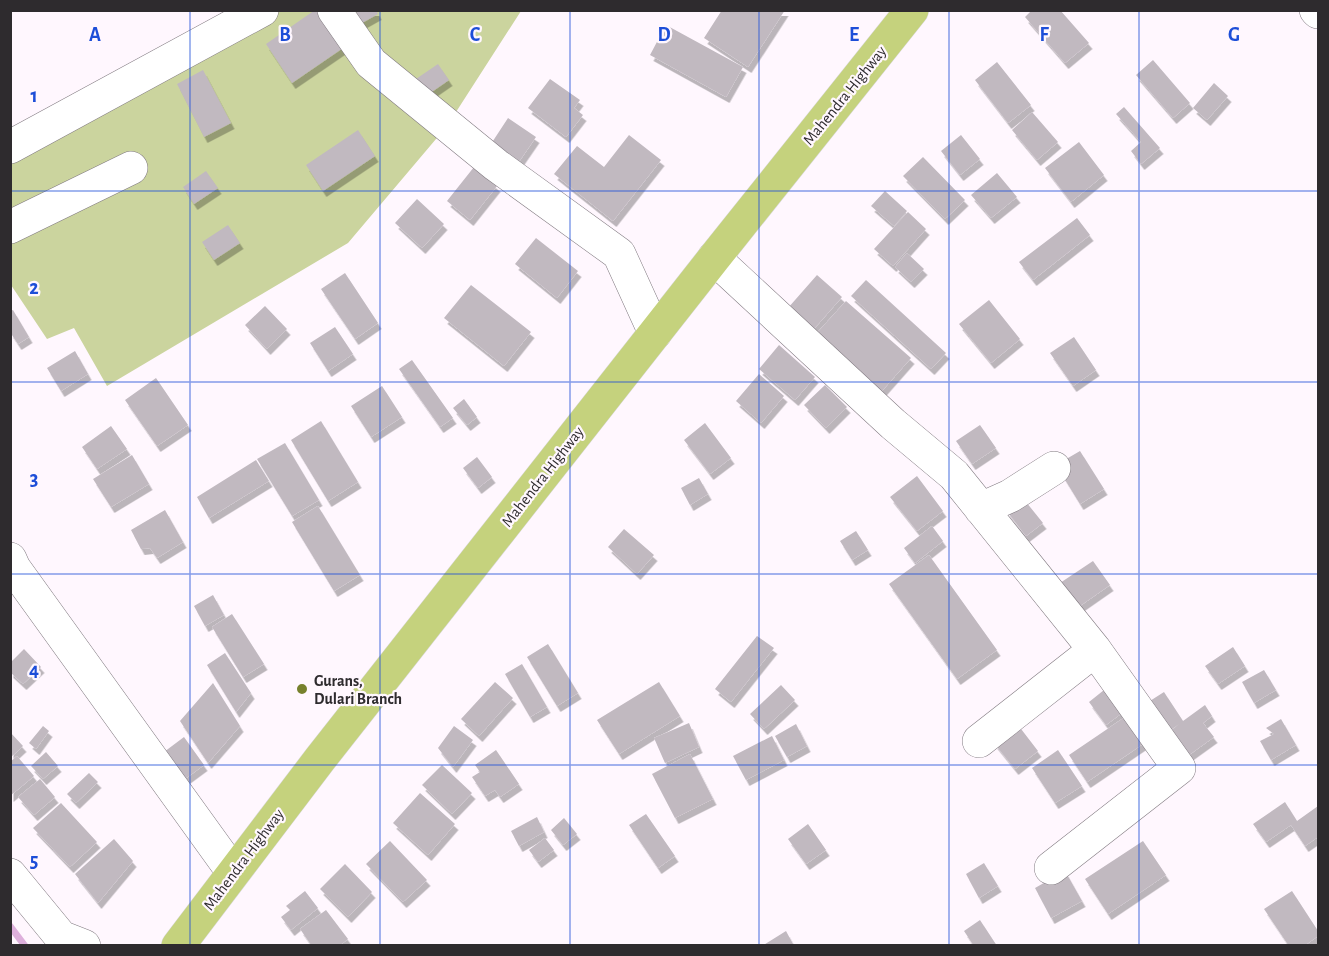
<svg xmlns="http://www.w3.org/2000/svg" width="1329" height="956" font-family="'Alegreya Sans',sans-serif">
	<defs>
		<filter id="shadow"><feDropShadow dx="3.5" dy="6" stdDeviation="0" flood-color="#0004"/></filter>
	</defs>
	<rect width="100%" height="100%" fill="#fff7fe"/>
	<path fill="#cbd49e" d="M 262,11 L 521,11 L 447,126 L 348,243 L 107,386 L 74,328 L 47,339 L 11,285 L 10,147 Z"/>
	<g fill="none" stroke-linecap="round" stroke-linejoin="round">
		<path stroke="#deb0dc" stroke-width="7" d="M 10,926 L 25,946"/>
	</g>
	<path fill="#c1b9c0" filter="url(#shadow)" d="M 315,10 L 318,10 L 343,48 L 292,83 L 266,44 Z
		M 355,10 L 376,10 L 378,14 L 362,23 Z
		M 722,10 L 785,10 L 748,67 L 704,38 Z
		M 1032,10 L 1060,10 L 1089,43 L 1065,63 L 1025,17 Z
		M 666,25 L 743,67 L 726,97 L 650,55 Z
		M 1153,60 L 1190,103 L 1173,118 L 1136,75 Z
		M 997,62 L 1031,105 L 1008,123 L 975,80 Z
		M 438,64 L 449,80 L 423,98 L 413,81 Z
		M 203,70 L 231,123 L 204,137 L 177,84 Z
		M 550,79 L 580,100 L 574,108 L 583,115 L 566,137 L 528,108 Z
		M 1214,83 L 1228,96 L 1207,120 L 1193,108 Z
		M 1124,107 L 1160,148 L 1141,164 L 1131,151 L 1141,142 L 1116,114 Z
		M 1032,112 L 1058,142 L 1037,160 L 1012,130 Z
		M 508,118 L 536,137 L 516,166 L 489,147 Z
		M 358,130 L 375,156 L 323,191 L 306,165 Z
		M 629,135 L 661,160 L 613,221 L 554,174 L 577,146 L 604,167 Z
		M 961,135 L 980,159 L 960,175 L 941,151 Z
		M 1079,142 L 1104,175 L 1071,202 L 1045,168 Z
		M 923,157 L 965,200 L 945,219 L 903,176 Z
		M 474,167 L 497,186 L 470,220 L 447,201 Z
		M 206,171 L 218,188 L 194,204 L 183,187 Z
		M 997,173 L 1017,197 L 991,218 L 971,195 Z
		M 885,191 L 907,211 L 894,226 L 871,206 Z
		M 417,199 L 444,224 L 422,248 L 395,223 Z
		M 908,212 L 926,229 L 893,266 L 874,249 Z
		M 1077,218 L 1090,235 L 1033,280 L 1019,262 Z
		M 228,225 L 240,243 L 214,260 L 202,242 Z
		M 536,238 L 578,271 L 557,298 L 515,264 Z
		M 907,253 L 924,269 L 911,282 L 895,267 Z
		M 345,273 L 378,323 L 355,339 L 321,289 Z
		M 817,275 L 842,297 L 813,330 L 788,308 Z
		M 866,280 L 946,353 L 931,369 L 851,296 Z
		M 471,285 L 531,332 L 504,366 L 444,318 Z
		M 989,300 L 1020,339 L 991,363 L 959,324 Z
		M 846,301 L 911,358 L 881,392 L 816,334 Z
		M 265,306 L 287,329 L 267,349 L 245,325 Z
		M 13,310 L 29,337 L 18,344 L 10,332 L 10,311 Z
		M 335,327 L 353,354 L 328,371 L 310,343 Z
		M 1074,337 L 1096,370 L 1073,386 L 1050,353 Z
		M 779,345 L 815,377 L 795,400 L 759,369 Z
		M 75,351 L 88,374 L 61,391 L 47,368 Z
		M 412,360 L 453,418 L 440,427 L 399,369 Z
		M 759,374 L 784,396 L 761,423 L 736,401 Z
		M 156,378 L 188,425 L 157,446 L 125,400 Z
		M 825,385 L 847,407 L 826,428 L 804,405 Z
		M 382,386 L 402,417 L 371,437 L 351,406 Z
		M 464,399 L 477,417 L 467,425 L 453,408 Z
		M 321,421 L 358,482 L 328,501 L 291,440 Z
		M 705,423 L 731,458 L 710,474 L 684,440 Z
		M 980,425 L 996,448 L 972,464 L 956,441 Z
		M 111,426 L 127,449 L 97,469 L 82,447 Z
		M 285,443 L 319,500 L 292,516 L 257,459 Z
		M 1080,451 L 1104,489 L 1080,504 L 1056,465 Z
		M 132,455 L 149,484 L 111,507 L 93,479 Z
		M 477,457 L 492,477 L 478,488 L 463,468 Z
		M 256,460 L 269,481 L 209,518 L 197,497 Z
		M 917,476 L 943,511 L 917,531 L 890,497 Z
		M 699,478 L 708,494 L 690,505 L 681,488 Z
		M 1022,497 L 1043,523 L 1026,536 L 1006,510 Z
		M 318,506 L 360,575 L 334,591 L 292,522 Z
		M 165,510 L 183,542 L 157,558 L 150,548 L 141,549 L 131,530 Z
		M 932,526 L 943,541 L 915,563 L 904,548 Z
		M 624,529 L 654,555 L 637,574 L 608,547 Z
		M 856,531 L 868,550 L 852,560 L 840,541 Z
		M 929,555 L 997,650 L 957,679 L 889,584 Z
		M 1093,561 L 1110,585 L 1077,608 L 1060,583 Z
		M 213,595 L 224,615 L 205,626 L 194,606 Z
		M 232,614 L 264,664 L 243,677 L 212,627 Z
		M 757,636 L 774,648 L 731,702 L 715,689 Z
		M 548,644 L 578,693 L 557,706 L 527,657 Z
		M 1233,647 L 1245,666 L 1218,684 L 1205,666 Z
		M 24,649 L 41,667 L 23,684 L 10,672 L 10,663 Z
		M 225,653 L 251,693 L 236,712 L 207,665 Z
		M 522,664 L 547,707 L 530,717 L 505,674 Z
		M 1264,670 L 1276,690 L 1254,703 L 1242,682 Z
		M 495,682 L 513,698 L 479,736 L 461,719 Z
		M 659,682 L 680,716 L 619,754 L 597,720 Z
		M 213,683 L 240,726 L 208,763 L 180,721 Z
		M 781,685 L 795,700 L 764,729 L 750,714 Z
		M 1104,690 L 1122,713 L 1106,725 L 1089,702 Z
		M 1164,692 L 1183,721 L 1205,705 L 1212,716 L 1203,723 L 1214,737 L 1189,755 L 1171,731 L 1179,724 L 1162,736 L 1142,706 Z
		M 1125,717 L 1143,744 L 1087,782 L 1069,755 Z
		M 1281,719 L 1296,745 L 1271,760 L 1260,741 L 1274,734 L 1266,728 Z
		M 689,723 L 699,747 L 665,763 L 654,738 Z
		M 796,724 L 807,746 L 787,757 L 775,736 Z
		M 1018,725 L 1038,751 L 1015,769 L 994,743 Z
		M 43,726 L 49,731 L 36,749 L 29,743 Z
		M 454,726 L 473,740 L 453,767 L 438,748 Z
		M 10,732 L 23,746 L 10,758 Z
		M 772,736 L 784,760 L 746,780 L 733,756 Z
		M 184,737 L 204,765 L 181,782 L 160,755 Z
		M 496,750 L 519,784 L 500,797 L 495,790 L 485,796 L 472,777 L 480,772 L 475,765 Z
		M 1058,750 L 1082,786 L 1055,803 L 1032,768 Z
		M 46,752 L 58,766 L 43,779 L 31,766 Z
		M 690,754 L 713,799 L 675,818 L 652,774 Z
		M 17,756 L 34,776 L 10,796 L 10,762 Z
		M 442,765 L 472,793 L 452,814 L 422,785 Z
		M 89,773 L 98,782 L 76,803 L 67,794 Z
		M 40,779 L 55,797 L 34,815 L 18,797 Z
		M 420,793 L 455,824 L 428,855 L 393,823 Z
		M 1285,802 L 1297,821 L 1318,806 L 1318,837 L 1305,846 L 1291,825 L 1266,842 L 1253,824 Z
		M 61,803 L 97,842 L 70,867 L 33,828 Z
		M 646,814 L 675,856 L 658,868 L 629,825 Z
		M 537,817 L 544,832 L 519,846 L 511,831 Z
		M 564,818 L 577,834 L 563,845 L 551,830 Z
		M 808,824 L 826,850 L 806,864 L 788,839 Z
		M 545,838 L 554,850 L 538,862 L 529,850 Z
		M 114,839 L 133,861 L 98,903 L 75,874 Z
		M 390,841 L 427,880 L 403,902 L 366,864 Z
		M 1143,841 L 1166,875 L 1108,914 L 1085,879 Z
		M 984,863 L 998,886 L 979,898 L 966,874 Z
		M 345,864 L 372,892 L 348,917 L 320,889 Z
		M 1065,871 L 1082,901 L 1051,918 L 1035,888 Z
		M 305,891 L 318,908 L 291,930 L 281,917 L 290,910 L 286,906 Z
		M 1292,891 L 1318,931 L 1318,936 L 1304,946 L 1289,946 L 1264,909 Z
		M 326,910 L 348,939 L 339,946 L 312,946 L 300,929 Z
		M 980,920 L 997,946 L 974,946 L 964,931 Z
		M 786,931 L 794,946 L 762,946 Z"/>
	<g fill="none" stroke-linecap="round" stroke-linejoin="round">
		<g stroke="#817a80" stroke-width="34">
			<path id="minor" d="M 334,10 L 371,63 L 496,165 L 619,254 L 655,333
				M 1316,10 L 1318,12
				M 10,147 L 262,10
				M 10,227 L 131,168
				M 714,258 L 893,424 L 954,475 L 1095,650
				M 981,509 L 1010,496 L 1054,468
				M 10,559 L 14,568 L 233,872
				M 979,741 L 1095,650 L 1179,768 L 1051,868
				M 10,875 L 61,937 L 84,946"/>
		</g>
		<g stroke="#d9d9d9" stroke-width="34">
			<path id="highway" d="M 178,946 L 320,759 L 714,258 L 912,10"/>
		</g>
		<use href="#minor" stroke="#fff" stroke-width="33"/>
		<use href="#highway" stroke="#c5d27d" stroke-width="33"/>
	</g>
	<path fill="none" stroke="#1d4ed8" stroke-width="1.5" stroke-opacity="0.55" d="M 190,10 L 190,946M 380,10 L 380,946M 570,10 L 570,946M 759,10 L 759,946M 949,10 L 949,946M 1139,10 L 1139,946M 10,191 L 1318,191M 10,382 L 1318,382M 10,574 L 1318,574M 10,765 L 1318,765"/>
	<circle fill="#77812d" stroke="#fff7fe" stroke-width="2" cx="302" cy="689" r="6"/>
	<g text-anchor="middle" stroke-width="4.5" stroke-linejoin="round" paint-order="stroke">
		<g font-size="16" fill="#2e2b2e" stroke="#fff7fe">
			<text transform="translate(844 95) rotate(-51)" y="6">Mahendra Highway</text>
			<text transform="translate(542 476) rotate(-52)" y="6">Mahendra Highway</text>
			<text transform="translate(243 859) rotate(-53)" y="6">Mahendra Highway</text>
		</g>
		<g font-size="16" font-weight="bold" fill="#2e2b2e" stroke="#fff7fe" text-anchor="start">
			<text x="314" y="686">Gurans,<tspan x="314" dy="18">Dulari Branch</tspan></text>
		</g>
	</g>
	<g font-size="20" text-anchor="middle" font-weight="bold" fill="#1d4ed8" stroke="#fff7fe" stroke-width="4.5" stroke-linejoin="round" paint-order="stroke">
		<text x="95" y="41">A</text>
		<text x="285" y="41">B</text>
		<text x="475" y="41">C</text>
		<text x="664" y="41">D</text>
		<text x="854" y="41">E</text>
		<text x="1044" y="41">F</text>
		<text x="1234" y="41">G</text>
		<text x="34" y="102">1</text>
		<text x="34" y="294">2</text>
		<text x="34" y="485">3</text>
		<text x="34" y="676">4</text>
		<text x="34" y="867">5</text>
	</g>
	<rect width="1329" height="956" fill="none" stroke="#2e2b2e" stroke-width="24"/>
</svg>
